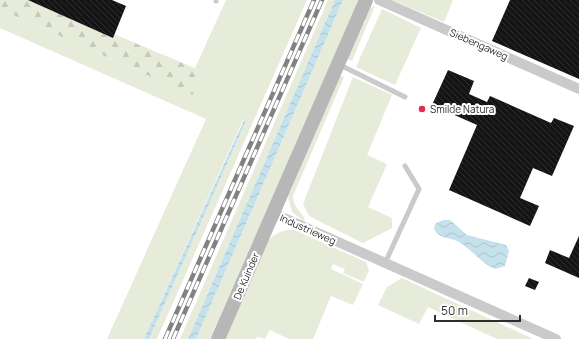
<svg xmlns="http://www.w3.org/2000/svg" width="579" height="339" font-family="Manrope,sans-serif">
	<defs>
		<pattern id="forest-firs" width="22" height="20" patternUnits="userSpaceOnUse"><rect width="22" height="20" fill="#e6ebda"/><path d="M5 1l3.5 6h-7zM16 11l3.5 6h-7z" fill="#c6cabb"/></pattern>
		<pattern id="water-waves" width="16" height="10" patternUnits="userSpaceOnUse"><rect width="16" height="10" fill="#c5e2ec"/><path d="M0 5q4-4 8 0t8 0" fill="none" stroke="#aac2cb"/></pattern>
		<pattern id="building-back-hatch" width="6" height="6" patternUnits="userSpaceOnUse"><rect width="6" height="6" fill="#141414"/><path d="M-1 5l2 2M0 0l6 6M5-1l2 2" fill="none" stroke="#2e2e2e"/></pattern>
	</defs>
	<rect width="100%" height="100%" fill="#fff"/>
	<path fill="#e6ebda" d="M 226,0 L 307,0 L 157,339 L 149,339 L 246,121 L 243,120 L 144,339 L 107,339 L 206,119 L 0,28 L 0,9 L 167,84 L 204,73 L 195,68 Z
		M 328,0 L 335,0 L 188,339 L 180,339 Z
		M 343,0 L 359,0 L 210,339 L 196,339 Z
		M 392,0 L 453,0 L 444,22 Z
		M 375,6 L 352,61 L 347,59 L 362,24 L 364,24 L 366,20 L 364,19 L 369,8 Z
		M 382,9 L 421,28 L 395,85 L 356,67 Z
		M 340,76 L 344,77 L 293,196 C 293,209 304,212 305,222 L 292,212 L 288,197 Z
		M 353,77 L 392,95 L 367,155 L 387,164 L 368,207 L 392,218 L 392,228 L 363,243 L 309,216 L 303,204 Z
		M 294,230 L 366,262 L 369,270 L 364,282 L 343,273 L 345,269 L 333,264 L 331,269 L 363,284 L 353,305 L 331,296 L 313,339 L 289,339 L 270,330 L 265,339 L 257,337 L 256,339 L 224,339 L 266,243 C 275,234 282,229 294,230 Z
		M 402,278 L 533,339 L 497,339 L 428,307 L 419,324 L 378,305 L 387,287 Z"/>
	<path fill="url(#forest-firs)" d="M 0,0 L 33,0 L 204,72 L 196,93 L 192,95 L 167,84 L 0,9 Z"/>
	<path fill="url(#water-waves)" d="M 335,0 L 343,0 L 196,339 L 188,339 Z
		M 244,120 L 246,121 L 149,339 L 144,339 Z
		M 443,220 L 450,220 L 467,235 L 506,245 L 509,251 L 505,266 L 495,269 C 481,263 472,250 459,242 C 450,237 439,239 434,229 L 435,224 Z"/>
	<path fill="url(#building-back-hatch)" d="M 28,0 L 112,0 L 126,6 L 113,38 Z
		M 510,0 L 579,0 L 579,79 L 492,41 Z
		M 448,70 L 474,81 L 469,94 L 487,102 L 490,96 L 551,123 L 554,118 L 574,126 L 552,176 L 533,168 L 520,198 L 539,206 L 530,226 L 449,190 L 477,125 L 432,105 Z
		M 579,236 L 579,278 L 545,263 L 550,250 L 569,258 Z
		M 529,278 L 539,282 L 535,290 L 525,286 Z"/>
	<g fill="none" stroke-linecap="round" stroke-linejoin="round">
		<path stroke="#cacaca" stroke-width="5" d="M 216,1 L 216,0
			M 340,65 L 405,97
			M 385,263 L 419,189 L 405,166"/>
		<path stroke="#cacaca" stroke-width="10" d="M 379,0 L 579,89
			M 273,213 L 556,339"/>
		<path stroke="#b7b7b7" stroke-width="14" d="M 218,339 L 366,0"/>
		<g stroke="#828282" stroke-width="4.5">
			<path id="rail" d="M 165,339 L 314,0
				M 173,339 L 322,0"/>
		</g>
		<use href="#rail" stroke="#fff" stroke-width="3" stroke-dasharray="9" stroke-linecap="butt"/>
	</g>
	<circle fill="#eb2851" stroke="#fff" stroke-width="1.5" cx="422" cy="109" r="4"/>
	<g text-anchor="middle" stroke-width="4" stroke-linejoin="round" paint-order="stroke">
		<g font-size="10" fill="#2d2d2d" stroke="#fff">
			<text transform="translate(479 44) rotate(24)" y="4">Siebengaweg</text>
			<text transform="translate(308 229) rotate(24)" y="4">Industrieweg</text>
			<text transform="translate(246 276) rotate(-67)" y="4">De Kuinder</text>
		</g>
		<g font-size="10" fill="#2d2d2d" stroke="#fff" text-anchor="start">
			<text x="430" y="113">Smilde Natura</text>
		</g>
	</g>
	<path d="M435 315v6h85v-6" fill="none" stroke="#2d2d2d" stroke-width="2"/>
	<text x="441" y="315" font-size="12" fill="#2d2d2d" stroke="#ffffff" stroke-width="3" paint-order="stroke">50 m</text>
</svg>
